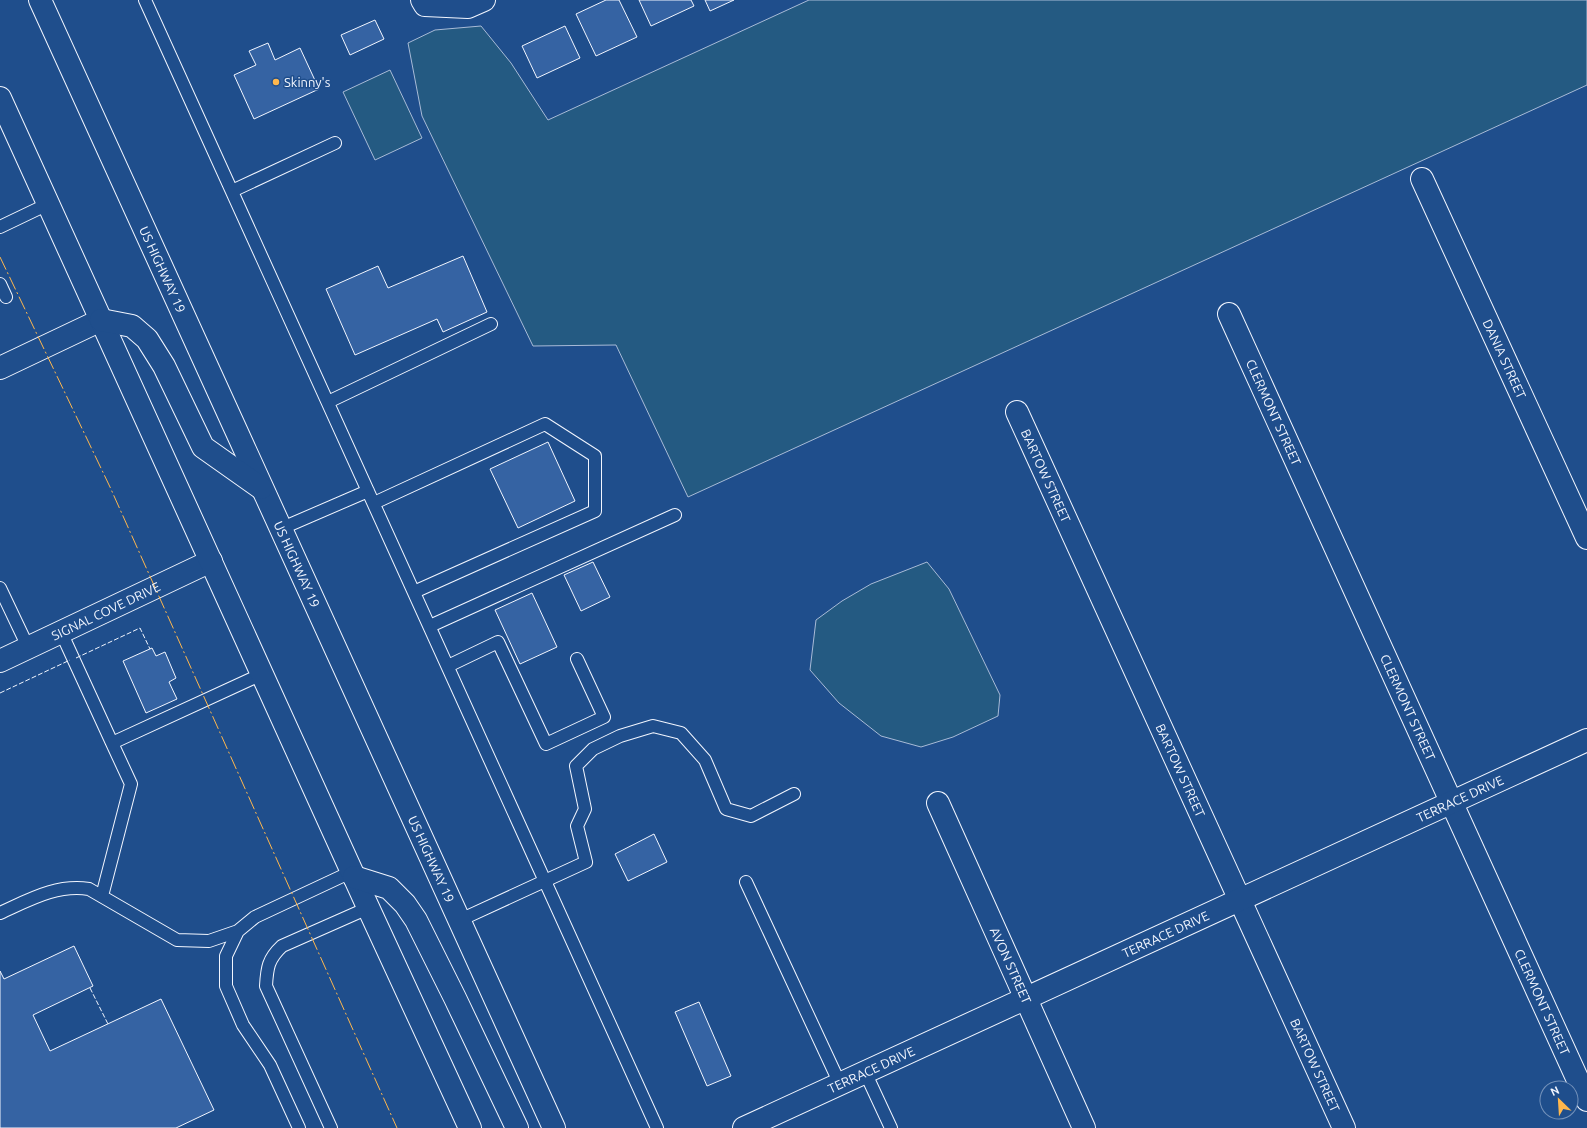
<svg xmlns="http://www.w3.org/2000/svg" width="1587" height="1128" font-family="Ubuntu,sans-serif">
	<rect width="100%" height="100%" fill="#1f4e8c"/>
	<path fill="#245a82" stroke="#a8bbd7" d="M 809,0 L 1587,0 L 1587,85 L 688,497 L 616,345 L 533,346 L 422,116 L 408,43 L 435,30 L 481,26 L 511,63 L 548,120 Z
		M 390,70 L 422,138 L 375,160 L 343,92 Z
		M 927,562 L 949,589 L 1000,695 L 998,716 L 953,737 L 921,747 L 881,736 L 839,703 L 810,670 L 816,620 L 842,601 L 871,584 Z"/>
	<path fill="#3563a3" stroke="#f2f6ff" d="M 606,0 L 619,0 L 637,37 L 596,56 L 576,14 Z
		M 639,0 L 691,0 L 694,6 L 651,26 Z
		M 705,0 L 734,0 L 710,11 Z
		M 375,20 L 384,39 L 350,55 L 341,35 Z
		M 565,26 L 580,58 L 537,78 L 522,46 Z
		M 268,43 L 275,60 L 300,48 L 319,89 L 254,119 L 234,75 L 256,65 L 249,51 Z
		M 463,256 L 487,312 L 443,332 L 437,319 L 355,355 L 326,289 L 378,266 L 388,288 Z
		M 548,442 L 575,501 L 518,528 L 490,469 Z
		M 593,562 L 610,597 L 581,611 L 564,575 Z
		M 532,593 L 557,647 L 520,664 L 495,610 Z
		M 152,648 L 156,656 L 165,652 L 176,678 L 169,682 L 177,699 L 146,713 L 123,661 Z
		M 654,834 L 667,862 L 628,881 L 615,854 Z
		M 74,946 L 93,986 L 33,1015 L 50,1051 L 161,999 L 214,1110 L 176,1128 L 0,1128 L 0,971 L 4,979 Z
		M 699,1002 L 731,1076 L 707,1086 L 675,1012 Z"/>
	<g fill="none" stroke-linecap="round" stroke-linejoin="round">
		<g stroke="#f2f6ff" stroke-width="14">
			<path id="lane" d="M 145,0 L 657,1128
				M 232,191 L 335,143
				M 0,227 L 48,204
				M 0,284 L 6,297
				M 328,402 L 491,324
				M 374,503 L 545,424 L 595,456 L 595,511 L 414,592
				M 280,529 L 368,491
				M 0,588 L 28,647
				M 430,626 L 675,515
				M 61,632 L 112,743 L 262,674
				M 448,666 L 498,642 L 546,744 L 604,717 L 577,659
				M 746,882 L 840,1084
				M 102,896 L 131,784 L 112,743
				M 0,913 C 29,900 56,884 89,889 L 177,940 L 209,941 L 238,931
				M 460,920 L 586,862 L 577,826 L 585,809 L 576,766 L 593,749 L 620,736 L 653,726 L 681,733 L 705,760 L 726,809 L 751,816 L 794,794
				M 865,1072 L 891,1128
				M 299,1128 L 270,1065 L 243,1025 L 226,986 L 226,956 L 238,931 L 255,917 L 351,872
				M 331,1128 L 266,986 C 267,968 268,959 282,946 L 368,908"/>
		</g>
		<g stroke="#f2f6ff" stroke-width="24">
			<g id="street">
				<path d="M 422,0 L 425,5 L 468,7 L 484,0"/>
				<path id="s1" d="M 1422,179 L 1587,538"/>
				<path id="s2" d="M 1229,314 L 1587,1100"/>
				<path d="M 0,368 L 101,320"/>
				<path id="s3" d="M 1017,412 L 1344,1128"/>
				<path id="s4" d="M 0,661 L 211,561"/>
				<path id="s5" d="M 938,803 L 1084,1128"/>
				<path id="s6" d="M 744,1128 L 1587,740"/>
			</g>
		</g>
		<g stroke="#f2f6ff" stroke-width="24">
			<g id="highway">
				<path id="s7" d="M 40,0 L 554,1128"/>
				<path d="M 0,98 L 367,905 L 470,1128"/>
				<path d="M 101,320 L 132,326 L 147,339 L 164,366 L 203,447 L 261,488"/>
				<path d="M 354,877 L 389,888 L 405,904 L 416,920 L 455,998 L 517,1128"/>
			</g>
		</g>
		<use href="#lane" stroke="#1f4e8c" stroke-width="12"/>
		<use href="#street" stroke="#1f4e8c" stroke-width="22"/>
		<use href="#highway" stroke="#1f4e8c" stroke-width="22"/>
		<path stroke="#f2f6ff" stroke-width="1" stroke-dasharray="5 2" stroke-linecap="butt" d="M 76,658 L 140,628 L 150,649
			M 0,693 L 70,660
			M 90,988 L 108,1024"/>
		<path stroke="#ffb74d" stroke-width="1" stroke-dasharray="14 3 2 3" stroke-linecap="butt" d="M 0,257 L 110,487 L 397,1128"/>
	</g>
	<circle fill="#ffb74d" stroke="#1f4e8c" stroke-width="1.5" cx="276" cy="82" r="4"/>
	<g text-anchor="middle" stroke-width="3" stroke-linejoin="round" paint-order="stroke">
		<g font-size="13" fill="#f2f6ff" stroke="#1f4e8c" text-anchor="start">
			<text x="284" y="87">Skinny's</text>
		</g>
		<g font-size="13" fill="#f2f6ff" stroke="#1f4e8c">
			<text dy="5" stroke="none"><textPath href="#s7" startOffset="296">US HIGHWAY 19</textPath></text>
			<text dy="5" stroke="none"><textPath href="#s1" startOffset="198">DANIA STREET</textPath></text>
			<text dy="5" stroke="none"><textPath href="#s2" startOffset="108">CLERMONT STREET</textPath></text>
			<text dy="5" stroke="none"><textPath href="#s3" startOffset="70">BARTOW STREET</textPath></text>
			<text dy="5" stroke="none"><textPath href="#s7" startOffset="620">US HIGHWAY 19</textPath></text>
			<text dy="5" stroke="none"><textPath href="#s4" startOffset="117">SIGNAL COVE DRIVE</textPath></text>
			<text dy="5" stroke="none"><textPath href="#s2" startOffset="432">CLERMONT STREET</textPath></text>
			<text dy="5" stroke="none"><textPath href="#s3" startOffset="394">BARTOW STREET</textPath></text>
			<text dy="5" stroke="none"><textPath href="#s6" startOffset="788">TERRACE DRIVE</textPath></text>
			<text dy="5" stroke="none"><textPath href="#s7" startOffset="944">US HIGHWAY 19</textPath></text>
			<text dy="5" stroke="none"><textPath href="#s6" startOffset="464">TERRACE DRIVE</textPath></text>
			<text dy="5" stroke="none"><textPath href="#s5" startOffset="178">AVON STREET</textPath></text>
			<text dy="5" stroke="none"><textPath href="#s2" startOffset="756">CLERMONT STREET</textPath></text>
			<text dy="5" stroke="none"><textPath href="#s3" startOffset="718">BARTOW STREET</textPath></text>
			<text dy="5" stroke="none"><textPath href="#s6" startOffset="140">TERRACE DRIVE</textPath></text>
		</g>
	</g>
	<g transform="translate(1559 1100) rotate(335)"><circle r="19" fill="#1f4e8c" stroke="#7391ba"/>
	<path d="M0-3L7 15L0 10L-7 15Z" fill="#ffb74d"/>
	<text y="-6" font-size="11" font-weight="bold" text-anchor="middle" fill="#f2f6ff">N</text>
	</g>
</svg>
